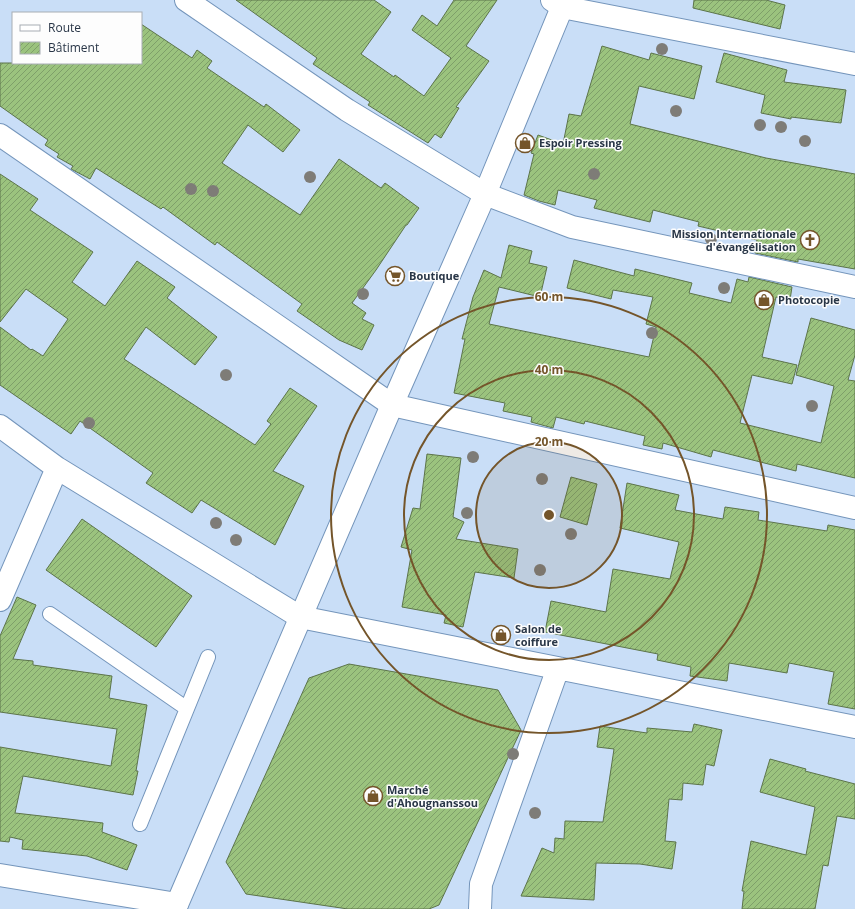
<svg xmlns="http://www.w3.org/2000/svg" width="855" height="909" font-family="'Open Sans',sans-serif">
	<defs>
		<pattern id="building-hatch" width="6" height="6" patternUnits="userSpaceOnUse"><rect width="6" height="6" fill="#9bc37e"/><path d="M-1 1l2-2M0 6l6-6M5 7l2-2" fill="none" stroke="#7e9f69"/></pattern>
	</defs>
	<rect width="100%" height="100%" fill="#c9def7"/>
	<path fill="url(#building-hatch)" stroke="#5c744a" d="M 236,0 L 374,0 L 391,12 L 361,54 L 394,77 L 395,75 L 424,96 L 451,58 L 412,30 L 422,15 L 437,26 L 454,0 L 497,0 L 466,46 L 489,61 L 456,107 L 459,108 L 441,138 L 435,134 L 428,143 L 368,105 L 370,102 L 313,64 L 317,58 Z
		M 694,0 L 766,0 L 785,5 L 780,29 L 693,8 Z
		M 141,24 L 192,58 L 197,50 L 212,61 L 207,68 L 264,107 L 266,104 L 300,130 L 283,152 L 248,125 L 222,163 L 300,215 L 339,159 L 381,188 L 385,183 L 419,208 L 407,225 L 406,225 L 376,270 L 352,303 L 366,313 L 362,319 L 374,325 L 362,350 L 339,340 L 297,311 L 302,304 L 217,242 L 215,245 L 163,207 L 161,209 L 96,168 L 90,179 L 71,169 L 73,166 L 57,157 L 59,154 L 45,145 L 48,140 L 0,106 L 0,63 L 141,63 Z
		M 602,46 L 649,60 L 651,53 L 702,66 L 694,99 L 639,86 L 630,124 L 766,158 L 855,174 L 855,269 L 798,259 L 798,262 L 755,253 L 757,240 L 698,226 L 699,222 L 653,210 L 650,222 L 594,208 L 597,200 L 558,190 L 555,205 L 539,201 L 524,195 L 534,154 L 531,153 L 538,135 L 563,144 L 569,114 L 581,116 Z
		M 724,53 L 787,70 L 784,82 L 846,90 L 841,123 L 791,117 L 791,119 L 761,113 L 765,95 L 716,82 Z
		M 0,174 L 38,199 L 30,210 L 93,252 L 72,282 L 105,306 L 137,261 L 175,287 L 167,298 L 217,337 L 195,365 L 146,327 L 124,359 L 255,445 L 271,424 L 267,421 L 290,388 L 317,406 L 273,471 L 304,486 L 275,545 L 201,500 L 192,513 L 146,483 L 153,473 L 80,421 L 71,434 L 0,385 L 0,327 L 31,350 L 32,349 L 43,356 L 68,319 L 26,289 L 0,322 Z
		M 509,245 L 532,251 L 529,263 L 547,267 L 540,297 L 499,287 L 489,324 L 649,357 L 656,327 L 646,324 L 653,297 L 613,290 L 611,299 L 567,288 L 574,260 L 634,276 L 635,269 L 692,283 L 689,293 L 731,303 L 737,279 L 748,282 L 749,277 L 792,287 L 790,300 L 776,297 L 762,357 L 797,365 L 792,384 L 752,375 L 740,423 L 821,443 L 834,386 L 796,375 L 811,318 L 855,330 L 855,355 L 848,380 L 855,381 L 855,478 L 797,464 L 796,471 L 713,450 L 711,457 L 663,443 L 662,449 L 643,445 L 645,436 L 585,421 L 584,424 L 556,417 L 553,428 L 531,422 L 532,417 L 503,411 L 505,403 L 454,393 L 465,339 L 462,339 L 473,297 L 484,270 L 501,278 Z
		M 427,454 L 461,458 L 453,517 L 464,522 L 456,539 L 518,549 L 514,578 L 475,572 L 463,627 L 444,623 L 446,615 L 402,607 L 412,550 L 401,547 L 413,508 L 420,509 Z
		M 571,477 L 597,484 L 587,525 L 560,517 Z
		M 627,483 L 679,495 L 675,510 L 723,519 L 725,507 L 759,512 L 758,520 L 827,531 L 828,525 L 855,530 L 855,709 L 828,704 L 834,672 L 789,663 L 787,673 L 729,663 L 727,681 L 690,676 L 691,667 L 657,660 L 658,654 L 545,632 L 551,601 L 606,612 L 613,569 L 670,579 L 679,542 L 620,528 Z
		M 82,519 L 192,596 L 156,647 L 46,570 Z
		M 17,597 L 36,605 L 13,659 L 33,661 L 33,665 L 112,676 L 109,698 L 147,705 L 136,771 L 138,771 L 133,795 L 23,776 L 15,813 L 103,823 L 102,832 L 137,845 L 127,870 L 87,856 L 22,849 L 23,840 L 10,837 L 9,842 L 0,841 L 0,747 L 111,766 L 117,729 L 0,712 L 0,636 Z
		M 349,664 L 498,690 L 521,730 L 439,905 L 429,909 L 348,909 L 246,894 L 226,862 L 309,678 Z
		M 694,724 L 722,730 L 714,766 L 706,764 L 703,785 L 683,783 L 682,800 L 669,799 L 665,841 L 676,842 L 672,869 L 640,864 L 596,863 L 594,900 L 521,896 L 542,848 L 554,853 L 555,838 L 564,839 L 565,821 L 603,822 L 614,749 L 597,747 L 600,726 L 647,733 L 647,728 L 692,732 Z
		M 770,759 L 806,769 L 805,771 L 855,784 L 855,819 L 837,816 L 828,866 L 823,865 L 815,909 L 742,909 L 744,891 L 742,891 L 751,841 L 806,855 L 815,807 L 760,792 Z"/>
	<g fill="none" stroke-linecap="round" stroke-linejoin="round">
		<g stroke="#7495bb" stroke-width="16">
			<path id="service" d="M 50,614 L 186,708
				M 140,824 L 208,657"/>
		</g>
		<g stroke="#7495bb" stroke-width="24">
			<path id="minor" d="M 186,0 L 347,110 L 485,194 L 572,227 L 855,287
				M 552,0 L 562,7 L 855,64
				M 0,135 L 392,405 L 855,508
				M 0,426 L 57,468 L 300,617 L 855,727
				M 0,600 L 57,468
				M 0,875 L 177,904
				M 480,909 L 481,884 L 558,668"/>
		</g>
		<g stroke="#7495bb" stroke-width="24">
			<path id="tertiary" d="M 175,909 L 392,405 L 485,194 L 565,0"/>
		</g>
		<use href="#service" stroke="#fff" stroke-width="14"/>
		<use href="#minor" stroke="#fff" stroke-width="22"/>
		<use href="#tertiary" stroke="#fff" stroke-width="22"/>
	</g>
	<g fill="#7e7c77">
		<circle cx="662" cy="49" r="6"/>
		<circle cx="676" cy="111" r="6"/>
		<circle cx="760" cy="125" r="6"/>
		<circle cx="781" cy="127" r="6"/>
		<circle cx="805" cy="141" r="6"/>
		<circle cx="594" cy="174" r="6"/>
		<circle cx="310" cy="177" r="6"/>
		<circle cx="191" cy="189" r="6"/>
		<circle cx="213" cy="191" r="6"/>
		<circle cx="711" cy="239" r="6"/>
		<circle cx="724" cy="288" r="6"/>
		<circle cx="363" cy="294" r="6"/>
		<circle cx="652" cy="333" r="6"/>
		<circle cx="226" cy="375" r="6"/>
		<circle cx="812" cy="406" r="6"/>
		<circle cx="89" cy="423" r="6"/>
		<circle cx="473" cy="457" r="6"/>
		<circle cx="542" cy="479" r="6"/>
		<circle cx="467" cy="513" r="6"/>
		<circle cx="216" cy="523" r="6"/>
		<circle cx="571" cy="534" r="6"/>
		<circle cx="236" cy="540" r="6"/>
		<circle cx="540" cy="570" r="6"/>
		<circle cx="513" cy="754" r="6"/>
		<circle cx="535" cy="813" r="6"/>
	</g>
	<circle cx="549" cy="515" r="73" fill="#74552a" fill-opacity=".12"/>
	<g fill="none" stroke="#74552a" stroke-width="2">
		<circle cx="549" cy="515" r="73"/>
		<circle cx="549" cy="515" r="145"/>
		<circle cx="549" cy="515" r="218"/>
	</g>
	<defs>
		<g id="shop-ring" transform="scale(1)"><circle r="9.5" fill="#fdfdfd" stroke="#74552a" stroke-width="1.5"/><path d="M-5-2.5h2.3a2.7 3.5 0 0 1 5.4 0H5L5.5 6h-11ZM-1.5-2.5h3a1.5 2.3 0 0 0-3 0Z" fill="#74552a"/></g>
		<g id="church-ring" transform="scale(1)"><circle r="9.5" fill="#fdfdfd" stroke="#74552a" stroke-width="1.5"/><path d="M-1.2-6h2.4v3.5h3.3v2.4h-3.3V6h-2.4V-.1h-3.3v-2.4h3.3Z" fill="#74552a"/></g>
		<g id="supermarket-ring" transform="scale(1)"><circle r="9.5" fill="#fdfdfd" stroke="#74552a" stroke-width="1.5"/><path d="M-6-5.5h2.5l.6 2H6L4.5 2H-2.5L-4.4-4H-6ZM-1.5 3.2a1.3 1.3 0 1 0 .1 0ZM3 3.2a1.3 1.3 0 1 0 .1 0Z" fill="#74552a"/></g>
	</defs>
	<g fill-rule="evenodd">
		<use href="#shop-ring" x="525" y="143"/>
		<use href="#church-ring" x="810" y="240"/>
		<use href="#supermarket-ring" x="395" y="276"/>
		<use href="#shop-ring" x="764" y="300"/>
		<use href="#shop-ring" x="501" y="635"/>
		<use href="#shop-ring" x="373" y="796"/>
	</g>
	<g text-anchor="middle" stroke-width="3" stroke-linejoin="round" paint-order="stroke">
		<g font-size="11" font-weight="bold" fill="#293647" stroke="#fdfdfd" text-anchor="start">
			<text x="539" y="147">Espoir Pressing</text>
			<text x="796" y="238" text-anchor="end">Mission Internationale<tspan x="796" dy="13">d'évangélisation</tspan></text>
			<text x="409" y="280">Boutique</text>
			<text x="778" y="304">Photocopie</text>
			<text x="515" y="633">Salon de<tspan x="515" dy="13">coiffure</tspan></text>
			<text x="387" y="794">Marché<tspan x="387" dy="13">d'Ahougnanssou</tspan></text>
		</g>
	</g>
	<circle cx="549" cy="515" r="6" fill="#74552a" stroke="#fdfdfd" stroke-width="2"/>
	<g font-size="12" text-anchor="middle" font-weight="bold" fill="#74552a" stroke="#fdfdfd" stroke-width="3" stroke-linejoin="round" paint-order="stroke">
		<text x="549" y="301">60 m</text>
		<text x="549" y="374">40 m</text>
		<text x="549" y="446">20 m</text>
	</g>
	<rect x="12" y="12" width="130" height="52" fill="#fdfdfd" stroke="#a8adb4"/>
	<rect x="20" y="25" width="20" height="6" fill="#ffffff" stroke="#a8adb4"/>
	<text x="48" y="32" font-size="12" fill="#293647">Route</text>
	<rect x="20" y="42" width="20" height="12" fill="url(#building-hatch)" stroke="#a8adb4"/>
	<text x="48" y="52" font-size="12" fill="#293647">Bâtiment</text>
</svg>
